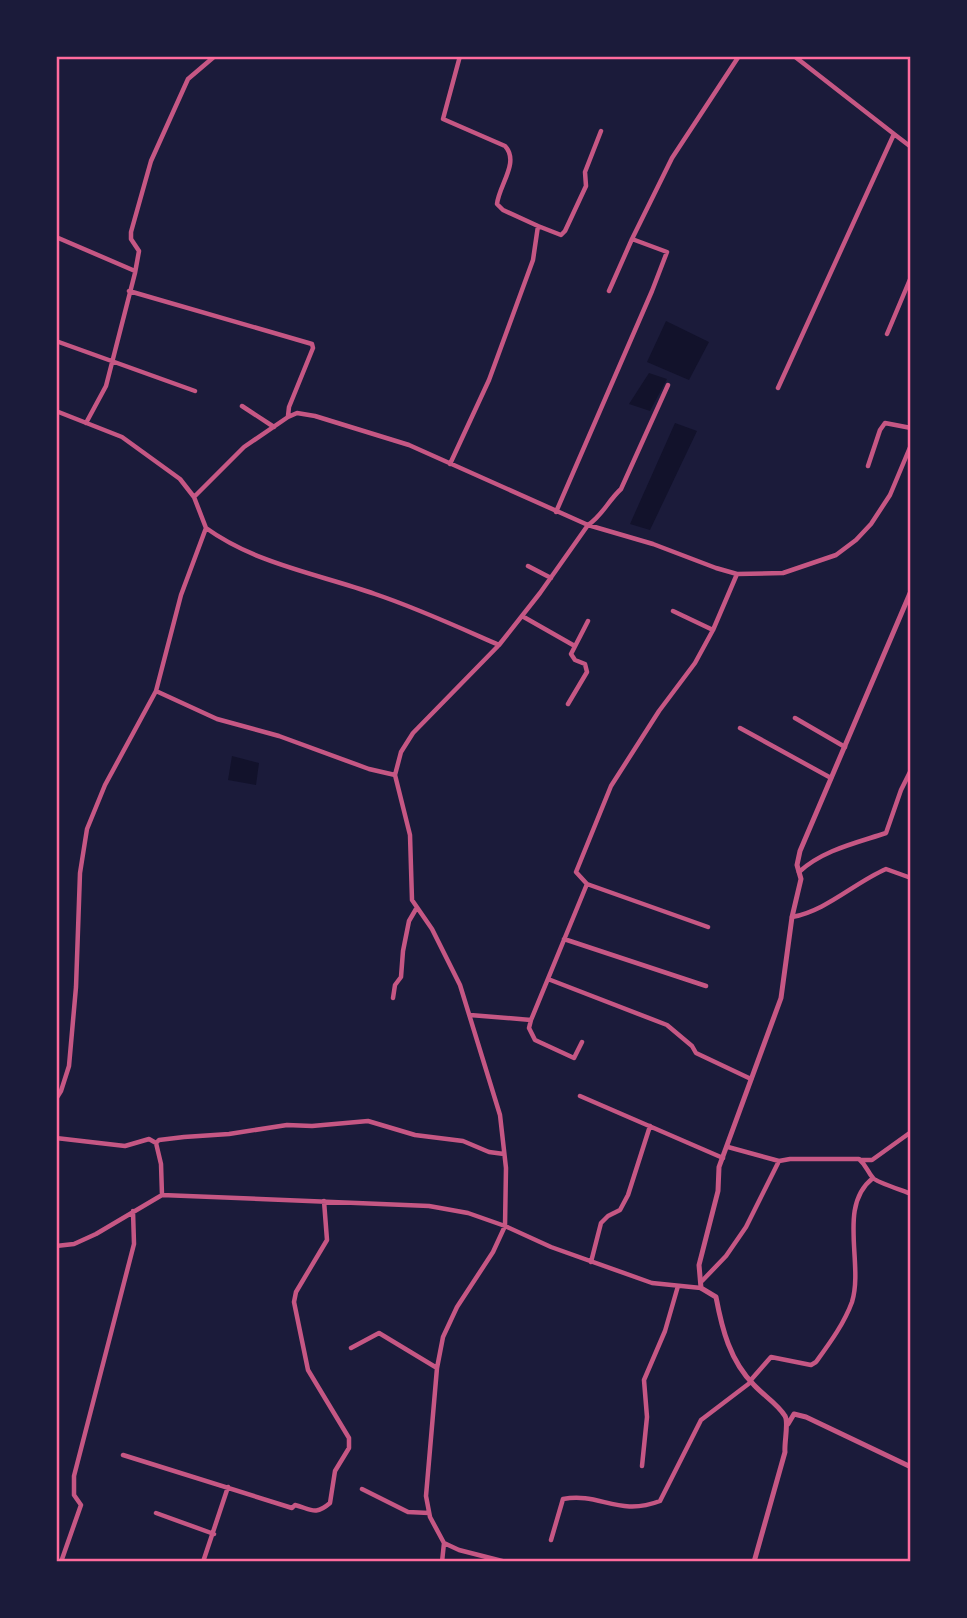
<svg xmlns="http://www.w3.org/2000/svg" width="967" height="1618" font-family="Quicksand,sans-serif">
	<rect width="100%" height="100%" fill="#1b1b3a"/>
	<path fill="#12122b" d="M 666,321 L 709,342 L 689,380 L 647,362 Z
		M 649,373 L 667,379 L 650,411 L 629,404 Z
		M 675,423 L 697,431 L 650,530 L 630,524 Z
		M 232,756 L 259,763 L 256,785 L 228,780 Z"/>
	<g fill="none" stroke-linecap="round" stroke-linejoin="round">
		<path stroke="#c65784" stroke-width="4.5" d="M 460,56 L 443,119 L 505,146 C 520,162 499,185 497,204 L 503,210 L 538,226
			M 794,56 L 894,134
			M 56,237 L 135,271
			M 632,239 L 672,158 L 739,56
			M 129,291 L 312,344 L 313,348 L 289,407 L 288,416
			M 887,334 L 911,277
			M 56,341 L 195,391
			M 778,388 L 894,134 L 911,147
			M 242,406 L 274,427
			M 56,411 L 122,437 L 180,479 L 194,497 L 206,528 L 181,595 L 156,691 L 105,785 L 87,829 L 80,873 L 76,987 L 69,1066 L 61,1091 L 56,1099
			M 86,423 L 106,386 L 135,273 L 139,251 L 131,239 L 131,232 L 151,161 L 188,79 L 215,56
			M 450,464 L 489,380 L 533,260 L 538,226 L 561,235 L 565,231 L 586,186 L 585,172 L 601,131
			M 868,466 L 880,430 L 885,423 L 911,428
			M 194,497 L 244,447 L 288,417 L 297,413 L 315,416 L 409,445 L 588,525 L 653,544 L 716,568 L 737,574 L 783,573 L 836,555 L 856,540 L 871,524 L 890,495 L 911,445
			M 556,512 L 652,291 L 667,252 L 632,239 L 609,291
			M 206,528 C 256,564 318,574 375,594 C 417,608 458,627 499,645
			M 528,566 L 551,578
			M 673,611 L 713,630
			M 522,616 L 573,645
			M 156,691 L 217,719 L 279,736 L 369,769 L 395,775
			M 568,704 L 587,672 L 585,664 L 575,660 L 571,654 L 588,621
			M 795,718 L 845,747
			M 740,728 L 831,778
			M 799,872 C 823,850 856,843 886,833 L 901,790 L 911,770
			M 587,884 L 708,927
			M 792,917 C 826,911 854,883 886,869 L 911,878
			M 564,939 L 706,986
			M 548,979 L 667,1025 L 692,1046 L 696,1053 L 751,1079
			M 393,998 L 395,985 L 401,977 L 403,951 L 409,921 L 416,909
			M 470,1015 L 531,1020 L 587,884 L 576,872 L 611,786 L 659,711 L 695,663 L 713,630 L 737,574
			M 531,1020 L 529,1028 L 535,1040 L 574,1058 L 582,1042
			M 580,1096 L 723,1158
			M 56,1138 L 125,1146 L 149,1139 L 156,1143
			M 728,1147 L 779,1161 L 790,1159 L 859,1159 C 867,1166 867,1171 873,1178 C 876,1182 904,1191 911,1194
			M 861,1160 L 872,1160 L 911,1132
			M 162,1195 L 161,1164 L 156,1143 L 159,1140 L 184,1137 L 229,1134 L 287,1125 L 312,1126 L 368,1121 L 415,1135 L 463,1141 L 489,1152 L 504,1154
			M 56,1246 L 74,1244 L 96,1234 L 162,1195 L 429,1206 L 468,1213 L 505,1226 L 551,1247 L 652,1283 L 701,1288
			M 591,1262 L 601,1223 L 608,1216 L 620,1210 L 628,1195 L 650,1126
			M 702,1281 L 726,1256 L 746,1227 L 779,1161
			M 351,1348 L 379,1333 L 437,1368
			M 750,1381 L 771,1357 L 811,1365 L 816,1362 C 829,1344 844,1324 852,1302 C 864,1263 837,1206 873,1178
			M 123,1455 L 292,1508 L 295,1505 C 311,1509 315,1516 330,1503 L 335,1471 L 349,1448 L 349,1438 L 308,1370 L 294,1302 L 296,1292 L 327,1240 L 324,1201
			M 642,1466 L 647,1417 L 644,1380 L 665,1331 L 678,1286
			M 362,1489 L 408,1512 L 429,1513
			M 156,1513 L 214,1534
			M 551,1540 L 563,1499 C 600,1492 618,1517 660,1501 L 701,1420 L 751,1382
			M 444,1543 L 459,1550 L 506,1562
			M 61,1562 L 81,1505 L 74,1495 L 74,1476 L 134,1244 L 133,1211
			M 203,1562 L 228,1487
			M 442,1562 L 444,1543 L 430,1517 L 426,1496 L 437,1368 L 443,1337 L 457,1307 L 493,1252 L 505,1226 L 506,1168 L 500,1115 L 460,985 L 432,929 L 412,900 L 410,835 L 395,775 L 401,752 L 413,733 L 499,645 L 540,593 L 588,525 C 602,516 608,501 621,489 L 668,385"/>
		<path stroke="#c65784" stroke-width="5" d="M 788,1424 L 794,1414 L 806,1417 L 911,1467
			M 754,1562 L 785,1452 C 784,1443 789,1422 785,1416 C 778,1404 763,1395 754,1385 C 730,1361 722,1329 716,1297 L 701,1288 L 699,1265 L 718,1191 L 719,1167 L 781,998 L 792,917 L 801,879 L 797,865 L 800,851 L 911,591"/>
	</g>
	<rect width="967" height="1618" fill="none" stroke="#1b1b3a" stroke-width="116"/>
	<rect x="58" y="58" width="851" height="1502" fill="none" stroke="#ff6b9d" stroke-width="2.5"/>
</svg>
